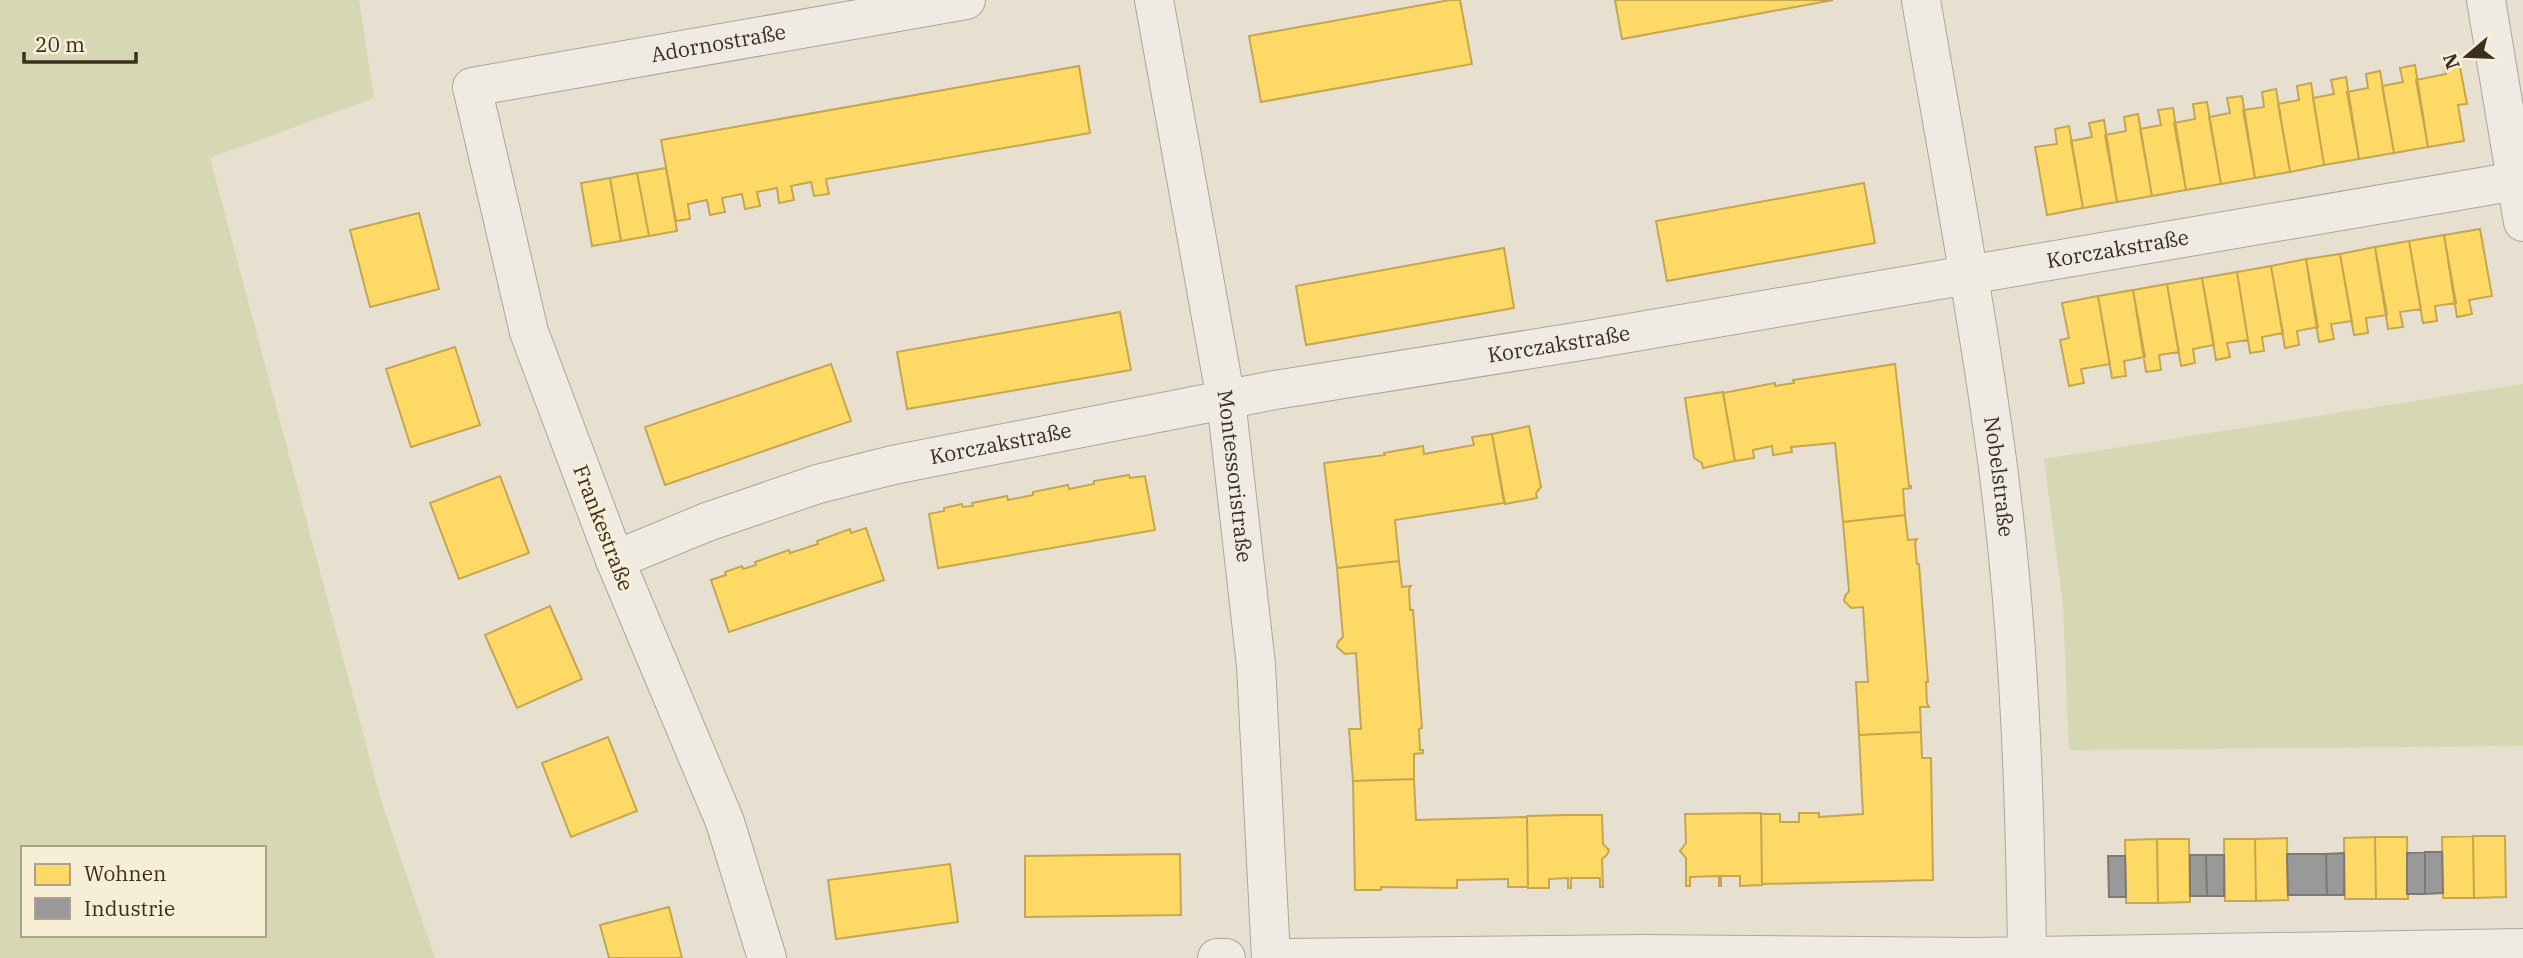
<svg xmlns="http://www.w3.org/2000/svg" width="2523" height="958" font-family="'IBM Plex Serif',serif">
	<rect width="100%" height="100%" fill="#e7e0d1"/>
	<path fill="#d6d7b3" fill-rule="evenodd" d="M 0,0 L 359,0 L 374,98 L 210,158 L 380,797 L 435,958 L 0,958 ZM 23,848 L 264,848 L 264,935 L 23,935 Z
		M 2523,384 L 2523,746 L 2069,750 L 2063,605 L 2044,459 Z"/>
	<path fill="#ffd966" stroke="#c5a651" stroke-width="2" d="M 1450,0 L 1460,0 L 1472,64 L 1261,102 L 1249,36 Z
		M 1615,0 L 1833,0 L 1622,39 Z
		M 2458,57 L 2467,104 L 2458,105 L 2464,141 L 2428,147 L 2416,80 L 2446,74 L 2443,60 Z
		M 2415,65 L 2428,147 L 2394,153 L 2382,86 L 2403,82 L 2400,68 Z
		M 1079,66 L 1090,133 L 826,179 L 829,194 L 814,196 L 811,182 L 791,186 L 794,200 L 779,203 L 777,188 L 757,192 L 760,206 L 745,209 L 742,194 L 722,198 L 725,212 L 710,215 L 707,200 L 688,204 L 690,219 L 676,221 L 661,140 Z
		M 2380,71 L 2394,153 L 2359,159 L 2347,92 L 2368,88 L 2366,74 Z
		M 2346,77 L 2359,159 L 2324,165 L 2313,98 L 2334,94 L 2331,80 Z
		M 2311,83 L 2324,165 L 2290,172 L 2278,104 L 2299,100 L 2297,86 Z
		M 2276,89 L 2290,172 L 2255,178 L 2243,110 L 2264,107 L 2262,92 Z
		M 2242,96 L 2255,178 L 2221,184 L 2209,117 L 2230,113 L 2227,98 Z
		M 2207,102 L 2221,184 L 2186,190 L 2174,123 L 2195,119 L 2193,104 Z
		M 2173,108 L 2186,190 L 2152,196 L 2140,129 L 2161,125 L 2158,110 Z
		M 2138,114 L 2152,196 L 2117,202 L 2105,135 L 2126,131 L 2124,117 Z
		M 2104,120 L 2117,202 L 2083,208 L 2071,141 L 2092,137 L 2089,123 Z
		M 2069,126 L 2083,208 L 2047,215 L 2035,147 L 2057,144 L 2055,129 Z
		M 666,168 L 677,231 L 649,236 L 637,173 Z
		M 637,173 L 649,236 L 621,241 L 610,178 Z
		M 610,178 L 621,241 L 592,246 L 581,183 Z
		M 1864,183 L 1875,243 L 1667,281 L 1656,221 Z
		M 419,213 L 439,289 L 370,307 L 350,230 Z
		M 2480,229 L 2492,296 L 2469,300 L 2472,314 L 2457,317 L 2444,235 Z
		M 2444,235 L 2456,303 L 2435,306 L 2437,321 L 2423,323 L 2409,241 Z
		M 2409,241 L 2421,309 L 2400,312 L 2403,327 L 2388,329 L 2375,247 Z
		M 2375,247 L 2387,315 L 2366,318 L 2368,333 L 2354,335 L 2340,254 Z
		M 1504,248 L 1514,308 L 1306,345 L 1296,286 Z
		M 2340,254 L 2352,321 L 2331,324 L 2334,339 L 2319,342 L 2306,259 Z
		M 2306,259 L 2318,327 L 2297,331 L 2299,345 L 2285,348 L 2271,266 Z
		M 2271,266 L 2283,333 L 2262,337 L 2264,351 L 2250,353 L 2237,272 Z
		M 2237,272 L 2248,340 L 2227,343 L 2230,357 L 2216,360 L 2202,278 Z
		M 2202,278 L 2214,345 L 2193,349 L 2195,363 L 2181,366 L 2167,284 Z
		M 2167,284 L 2179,352 L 2159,355 L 2161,370 L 2146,372 L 2133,290 Z
		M 2133,290 L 2145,357 L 2124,361 L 2126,376 L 2112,378 L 2098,296 Z
		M 2098,296 L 2110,364 L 2081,369 L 2084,383 L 2069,386 L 2060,340 L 2069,338 L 2062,303 Z
		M 1120,312 L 1131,370 L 907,409 L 897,352 Z
		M 455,347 L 480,425 L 411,447 L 386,369 Z
		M 831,364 L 851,421 L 665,485 L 645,427 Z
		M 1895,364 L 1909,486 L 1911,486 L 1911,488 L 1903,489 L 1905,515 L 1843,522 L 1835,443 L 1791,447 L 1792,452 L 1773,455 L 1772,446 L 1753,450 L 1754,458 L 1735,461 L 1723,393 L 1775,383 L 1775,386 L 1794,383 L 1793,380 Z
		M 1723,392 L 1735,461 L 1703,468 L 1702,463 L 1694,458 L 1685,398 Z
		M 1529,426 L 1541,487 L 1536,493 L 1537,498 L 1505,504 L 1492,434 Z
		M 1492,434 L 1504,503 L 1395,520 L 1399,561 L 1337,568 L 1324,463 L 1385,455 L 1384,453 L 1423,446 L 1424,454 L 1474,445 L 1472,437 Z
		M 1129,475 L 1130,478 L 1145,476 L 1155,530 L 938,568 L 929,514 L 944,511 L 944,508 L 962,504 L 963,507 L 973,506 L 972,503 L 1007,496 L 1008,500 L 1033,495 L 1033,492 L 1068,485 L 1069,489 L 1094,484 L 1094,481 Z
		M 500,476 L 529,553 L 459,579 L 430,503 Z
		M 1905,515 L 1908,540 L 1917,539 L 1915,542 L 1917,564 L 1919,564 L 1928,682 L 1926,682 L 1927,703 L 1929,707 L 1920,707 L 1921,732 L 1859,735 L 1856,682 L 1868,682 L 1863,607 L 1851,608 L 1844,601 L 1845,596 L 1849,591 L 1843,522 Z
		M 866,528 L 884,580 L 729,632 L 711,580 L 726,575 L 725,572 L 742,566 L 743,569 L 756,565 L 755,562 L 789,550 L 790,553 L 818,544 L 817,541 L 850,529 L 851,533 Z
		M 1399,561 L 1402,587 L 1411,586 L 1409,589 L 1410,610 L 1413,610 L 1422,728 L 1419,729 L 1420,750 L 1423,750 L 1423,753 L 1414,754 L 1414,779 L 1353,781 L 1349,729 L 1361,729 L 1356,653 L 1345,654 L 1337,647 L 1338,642 L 1343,637 L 1337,568 Z
		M 550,606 L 582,679 L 517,708 L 485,635 Z
		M 1921,732 L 1922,758 L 1931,758 L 1933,880 L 1762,884 L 1761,814 L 1780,814 L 1780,822 L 1799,822 L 1799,813 L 1819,813 L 1819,817 L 1863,814 L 1859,735 Z
		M 608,737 L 637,811 L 571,837 L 542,763 Z
		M 1414,779 L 1416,820 L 1527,817 L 1528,887 L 1508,887 L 1508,879 L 1457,880 L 1457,888 L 1381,887 L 1381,890 L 1355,890 L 1353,781 Z
		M 1761,813 L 1762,885 L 1740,886 L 1740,876 L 1721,876 L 1721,886 L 1719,886 L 1719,876 L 1690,877 L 1690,886 L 1686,886 L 1686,858 L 1680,851 L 1686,843 L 1685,814 Z
		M 1568,815 L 1602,815 L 1603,844 L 1609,850 L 1607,855 L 1602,859 L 1603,887 L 1600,887 L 1600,878 L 1571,878 L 1571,888 L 1568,888 L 1568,878 L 1549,879 L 1549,888 L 1528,888 L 1527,816 Z
		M 2473,836 L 2505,836 L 2506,897 L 2474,898 Z
		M 2473,836 L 2474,898 L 2443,898 L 2442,837 Z
		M 2375,837 L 2407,837 L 2408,899 L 2376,899 Z
		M 2375,837 L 2376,899 L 2345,899 L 2344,838 Z
		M 2287,838 L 2288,900 L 2256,901 L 2255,839 Z
		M 2157,839 L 2189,839 L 2190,902 L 2158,903 Z
		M 2157,839 L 2158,903 L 2126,903 L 2125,840 Z
		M 2224,839 L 2255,839 L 2256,901 L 2225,901 Z
		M 1180,854 L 1181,915 L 1025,917 L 1025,856 Z
		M 950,864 L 958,922 L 836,939 L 828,880 Z
		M 669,907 L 682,958 L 609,958 L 600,925 Z"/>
	<path fill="#999" stroke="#7d7975" stroke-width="2" d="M 2425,852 L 2425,894 L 2407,894 L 2407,853 Z
		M 2425,852 L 2442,852 L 2443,893 L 2425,894 Z
		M 2344,853 L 2344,895 L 2327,895 L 2326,854 Z
		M 2287,854 L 2326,854 L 2327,895 L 2288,895 Z
		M 2190,855 L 2206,855 L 2207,896 L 2190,896 Z
		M 2206,855 L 2224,855 L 2224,896 L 2207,896 Z
		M 2108,856 L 2125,856 L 2126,897 L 2109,897 Z"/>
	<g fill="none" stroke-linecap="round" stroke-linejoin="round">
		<g stroke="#ada599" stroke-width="40">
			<g id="minor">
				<path id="s1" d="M 1154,0 L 1226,400 L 1256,665 L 1271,958"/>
				<path id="s2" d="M 1921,0 C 1945,141 1972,282 1992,424 C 2018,600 2025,780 2027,958"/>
				<path d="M 2486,0 L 2523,222"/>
				<path id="s3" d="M 615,560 L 707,522 L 818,484 L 893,465 L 1275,390 L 1594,339 L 2516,181"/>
				<path id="s4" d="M 767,958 L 725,822 L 615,560 L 529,332 L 472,87 L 966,0"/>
				<path d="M 1217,958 L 1226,958"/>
				<path d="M 1282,958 L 1643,954 L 1974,957 L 2523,948"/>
			</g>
		</g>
		<use href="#minor" stroke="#efebe3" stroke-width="38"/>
	</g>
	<g text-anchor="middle" stroke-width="7" stroke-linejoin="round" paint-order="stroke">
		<g font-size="21" fill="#3d2e20" stroke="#f7eed8">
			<text dy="7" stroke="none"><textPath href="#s4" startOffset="1172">Adornostraße</textPath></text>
			<text dy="7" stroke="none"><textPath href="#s3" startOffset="1538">Korczakstraße</textPath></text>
			<text dy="7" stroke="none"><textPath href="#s3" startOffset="971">Korczakstraße</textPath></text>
			<text dy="7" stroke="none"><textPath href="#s3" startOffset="404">Korczakstraße</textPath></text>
			<text dy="7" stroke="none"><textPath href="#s1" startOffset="483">Montessoristraße</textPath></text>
			<text dy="7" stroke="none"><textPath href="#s2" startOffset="483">Nobelstraße</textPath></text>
			<text transform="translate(603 528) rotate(69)" y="7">Frankestraße</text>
		</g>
	</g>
	<rect x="21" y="846" width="245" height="91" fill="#f7eed8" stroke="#ada18e" stroke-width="2"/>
	<rect x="35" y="864" width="35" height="21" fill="#ffd966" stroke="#ada18e" stroke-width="2"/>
	<text x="84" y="881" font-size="21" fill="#3d2e20">Wohnen</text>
	<rect x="35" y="898" width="35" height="21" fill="#999999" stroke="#ada18e" stroke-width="2"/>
	<text x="84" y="916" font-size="21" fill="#3d2e20">Industrie</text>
	<g transform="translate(2467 56) rotate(251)" stroke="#f7eed8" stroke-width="5" paint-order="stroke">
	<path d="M0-5L12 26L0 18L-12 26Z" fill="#3d2e20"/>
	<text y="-10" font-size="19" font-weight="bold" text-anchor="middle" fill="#3d2e20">N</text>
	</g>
	<path d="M24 52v10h112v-10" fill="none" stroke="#3d2e20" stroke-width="3.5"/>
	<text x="35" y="52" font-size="21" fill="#3d2e20" stroke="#f7eed8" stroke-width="5" paint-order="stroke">20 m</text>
</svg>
